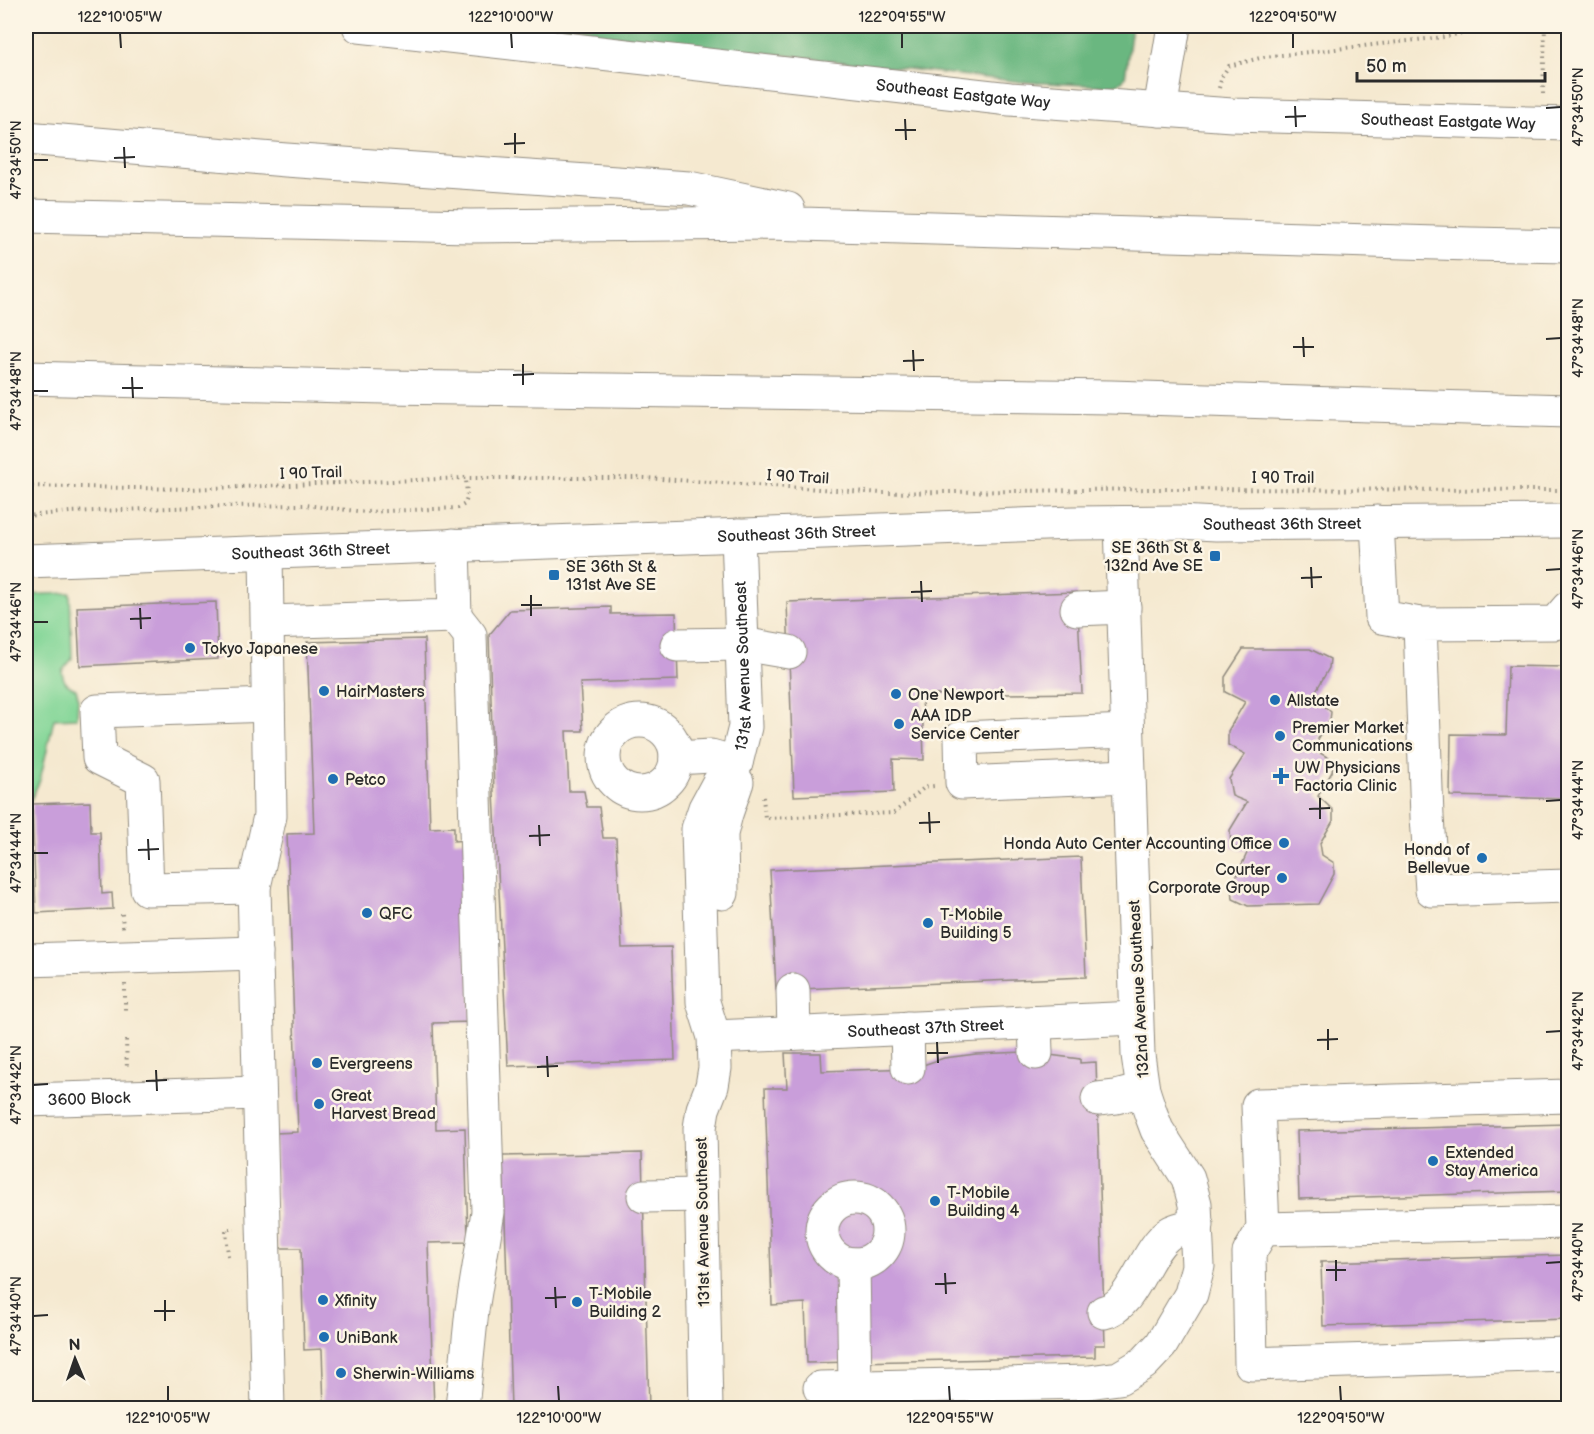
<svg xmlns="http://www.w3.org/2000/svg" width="1594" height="1434" font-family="'Balsamiq Sans',sans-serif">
	<rect width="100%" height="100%" fill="#fcf5e5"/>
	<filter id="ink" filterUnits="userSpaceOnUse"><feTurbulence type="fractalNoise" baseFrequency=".0167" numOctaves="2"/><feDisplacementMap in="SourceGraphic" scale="12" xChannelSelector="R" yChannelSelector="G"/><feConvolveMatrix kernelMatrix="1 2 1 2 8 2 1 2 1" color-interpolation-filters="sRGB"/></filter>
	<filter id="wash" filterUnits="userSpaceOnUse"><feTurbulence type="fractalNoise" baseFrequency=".008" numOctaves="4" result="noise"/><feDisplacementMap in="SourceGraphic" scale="24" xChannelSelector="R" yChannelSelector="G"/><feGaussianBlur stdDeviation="1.35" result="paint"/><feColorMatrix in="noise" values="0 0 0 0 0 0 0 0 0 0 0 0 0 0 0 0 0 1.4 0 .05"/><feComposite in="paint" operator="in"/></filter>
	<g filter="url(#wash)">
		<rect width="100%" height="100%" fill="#f5e9d0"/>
		<path fill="#83d697" stroke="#578061" stroke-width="1.5" d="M 70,593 L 72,659 L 62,671 C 63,681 66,685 76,689 L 78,697 L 77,718 L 54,719 L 40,780 L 26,810 L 26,595 Z"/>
		<path fill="#6ab780" stroke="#4a7156" stroke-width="1.5" d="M 526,26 L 1132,26 L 1125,78 L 1118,84 L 1108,86 L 1022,82 Z"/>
		<g id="blocks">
			<path fill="#c99eda" d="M 1077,592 L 1082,693 L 922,695 L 924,760 L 893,759 L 894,792 L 794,796 L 787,602 Z
				M 216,602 L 218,659 L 80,666 L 77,607 Z
				M 611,607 L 611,614 L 676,613 L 678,680 L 580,683 L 583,731 L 566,731 L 569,791 L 584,791 L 587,807 L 599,807 L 603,838 L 616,838 L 622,948 L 671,947 L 675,1060 L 508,1066 L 494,793 L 489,635 L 510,610 Z
				M 424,639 L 430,828 L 454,827 L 454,841 L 466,840 L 472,1022 L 433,1023 L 436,1129 L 465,1128 L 468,1242 L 428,1243 L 434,1408 L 324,1408 L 322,1349 L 304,1350 L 301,1248 L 279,1248 L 275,1133 L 298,1132 L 287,834 L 314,833 L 307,642 Z
				M 1243,649 L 1310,649 L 1330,659 L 1329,668 L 1313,696 L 1331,712 L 1330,720 L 1318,739 L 1320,753 L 1334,761 L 1332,772 L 1318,796 L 1333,810 L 1333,821 L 1320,843 L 1322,855 L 1334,863 L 1334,874 L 1318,904 L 1248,906 L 1233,899 L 1232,886 L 1248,851 L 1231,846 L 1230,830 L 1247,802 L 1232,796 L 1229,779 L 1245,754 L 1228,745 L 1228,731 L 1245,702 L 1225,692 L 1225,677 Z
				M 1508,666 L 1568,667 L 1568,799 L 1450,796 L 1451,734 L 1506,735 Z
				M 90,802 L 91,832 L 100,832 L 102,894 L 112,893 L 113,909 L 36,913 L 32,804 Z
				M 1081,857 L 1086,977 L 776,990 L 770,870 Z
				M 1026,1052 L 1080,1059 L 1080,1063 L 1096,1062 L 1105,1345 L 1095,1345 L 1095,1357 L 807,1363 L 805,1303 L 772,1305 L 765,1088 L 787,1088 L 785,1053 L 821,1053 L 822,1071 L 914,1068 L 944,1058 L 976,1054 Z
				M 1568,1124 L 1568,1191 L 1299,1199 L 1297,1131 Z
				M 642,1153 L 649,1408 L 511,1408 L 503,1156 Z
				M 1568,1255 L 1568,1319 L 1323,1326 L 1321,1262 Z"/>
		</g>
	</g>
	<g filter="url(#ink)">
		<use href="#blocks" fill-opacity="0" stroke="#908a7e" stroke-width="1.5"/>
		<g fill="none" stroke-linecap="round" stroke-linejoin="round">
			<g stroke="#908a7e" stroke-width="35">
				<g id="minor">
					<path d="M 1160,110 L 1174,26"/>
					<path d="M 1377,522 L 1382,617 L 1420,624"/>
					<path d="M 266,553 L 270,816 L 254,887 L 268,1408"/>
					<path d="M 1568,608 L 1555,623 L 1420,624 L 1427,817 L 1432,890 L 1568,886"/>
					<path d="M 1077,609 L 1124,607"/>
					<path d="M 455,616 L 470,635 L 488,1212 L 472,1310 L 462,1408"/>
					<path d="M 268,622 L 455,616 L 453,545"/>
					<path d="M 677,645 L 742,644 L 789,652"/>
					<circle cx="640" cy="757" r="36"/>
					<path d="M 1127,731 L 961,738 L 962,783 L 1129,776"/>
					<path d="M 676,758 L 711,756 L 736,763"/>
					<path d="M 254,887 L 147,889 L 143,780 L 99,758 L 97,711 L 268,705"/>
					<path d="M 722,893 L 721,834 L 726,814 L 737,782"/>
					<path d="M 26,960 L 256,953"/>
					<path d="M 793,990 L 794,1033"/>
					<path d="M 1035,1023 L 1036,1053"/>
					<path d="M 907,1028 L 908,1068"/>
					<path id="s1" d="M 714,1037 L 1136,1018"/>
					<path d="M 1568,1096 L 1258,1105 L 1263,1229 L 1249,1253 L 1251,1364 L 1568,1354"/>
					<path d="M 1098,1099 L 1116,1097 L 1143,1090"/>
					<path id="s2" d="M 26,1100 L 259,1093"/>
					<path d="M 644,1196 L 701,1195"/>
					<circle cx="855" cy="1231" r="33"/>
					<path d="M 1263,1229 L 1568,1222"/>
					<path d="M 853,1264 L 855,1387"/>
					<path d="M 1104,1312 C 1134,1306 1145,1249 1170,1233 C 1177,1228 1189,1227 1197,1225"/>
					<path d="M 820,1388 L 1089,1382 L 1119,1378 L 1144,1363 L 1161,1345 L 1191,1294 L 1198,1266 L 1195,1204 L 1188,1178 L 1157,1130 L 1151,1114 L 1143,1090 L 1138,1055 L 1121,523"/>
					<path id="s3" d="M 706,1408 L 700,1128 L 703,1109 L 712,1086 L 715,1068 L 714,1037 L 703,1002 L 698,829 L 705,808 L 718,784 L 736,763 L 745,727 L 738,535"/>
				</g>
			</g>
			<g stroke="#908a7e" stroke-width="35">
				<g id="major">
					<path id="s4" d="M 359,26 L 1010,99 L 1232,115 L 1568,124"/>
					<path id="s5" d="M 26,561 L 1074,523 L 1179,522 L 1216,524 L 1568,521"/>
				</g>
			</g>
			<g stroke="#908a7e" stroke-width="35">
				<path id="highway" d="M 26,138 L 286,160 L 689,188 L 788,209
					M 26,216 L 470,226 L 769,223 L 1470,244 L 1568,246
					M 26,378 L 385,387 L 1111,397 L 1568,411"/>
			</g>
			<path stroke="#908a7e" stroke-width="4" stroke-dasharray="1.5 4.5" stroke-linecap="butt" d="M 1219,88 L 1222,76 L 1229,66 L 1264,57 L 1444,37 L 1472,31 L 1479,26
				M 1543,94 L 1545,26
				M 26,486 L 189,489 L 466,478 L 644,478 L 883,493 L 1151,489 L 1563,490
				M 26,516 L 70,512 L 224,506 L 305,505 L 365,512 L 458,508 L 465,504 L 467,498 L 466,478
				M 763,797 L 765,818 L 894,813 L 925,787 L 934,786
				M 122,914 L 123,928
				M 125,984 L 125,1012
				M 126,1040 L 127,1069
				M 228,1256 L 226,1229 L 235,1229"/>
			<use href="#minor" stroke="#fff" stroke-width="33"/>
			<use href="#major" stroke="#fff" stroke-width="33"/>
			<use href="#highway" stroke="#fff" stroke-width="33"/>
		</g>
	</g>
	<path fill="none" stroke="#2b2b2b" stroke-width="2" d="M 120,33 L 121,48M 511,33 L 512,48M 902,33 L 902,48M 1293,33 L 1293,48M 1295,106 L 1296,127M 1546,108 L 1561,107M 1285,117 L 1306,116M 905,119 L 906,140M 895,130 L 916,130M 515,133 L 515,154M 504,144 L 525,143M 124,147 L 125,168M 114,158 L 135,157M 33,160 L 48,160M 1303,337 L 1304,357M 1546,339 L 1561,338M 1293,347 L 1314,347M 913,350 L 914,371M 903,361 L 924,360M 523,364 L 523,385M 513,375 L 534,374M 132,377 L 133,398M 122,388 L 143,388M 33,391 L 48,391M 1311,567 L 1312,588M 1546,570 L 1561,569M 1301,578 L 1322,577M 921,581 L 922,602M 911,592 L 932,591M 531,595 L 531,616M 521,605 L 542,605M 140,608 L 141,629M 130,619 L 151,618M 33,622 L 48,622M 1320,798 L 1320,819M 1546,801 L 1561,800M 1309,809 L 1330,808M 929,812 L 930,833M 919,823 L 940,822M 539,825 L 540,846M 529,836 L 550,835M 148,839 L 149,860M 138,850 L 159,849M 33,853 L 48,853M 1328,1029 L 1328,1050M 1546,1032 L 1561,1031M 1317,1040 L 1338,1039M 937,1042 L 938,1063M 927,1053 L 948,1053M 547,1056 L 548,1077M 537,1067 L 558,1066M 156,1070 L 157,1091M 146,1081 L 167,1080M 33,1085 L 48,1084M 1336,1260 L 1336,1281M 1546,1263 L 1561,1262M 1326,1270 L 1346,1270M 945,1273 L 946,1294M 935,1284 L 956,1283M 555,1287 L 556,1308M 545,1298 L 566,1297M 165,1300 L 165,1321M 154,1311 L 175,1311M 33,1316 L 48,1315M 168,1386 L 168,1401M 558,1386 L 559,1401M 949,1386 L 950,1401M 1340,1386 L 1341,1401"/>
	<g fill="#1f6fb2" stroke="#fcf5e5" stroke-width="2">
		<rect x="1209" y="550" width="12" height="12" rx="3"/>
		<rect x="548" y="569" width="12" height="12" rx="3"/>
		<circle cx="190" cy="648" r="6"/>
		<circle cx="324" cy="691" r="6"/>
		<circle cx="896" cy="694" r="6"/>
		<circle cx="1275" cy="700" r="6"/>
		<circle cx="899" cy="724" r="6"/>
		<circle cx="1280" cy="736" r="6"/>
		<path d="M1278 767h6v6h6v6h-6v6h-6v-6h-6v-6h6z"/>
		<circle cx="333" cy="779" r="6"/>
		<circle cx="1284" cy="843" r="6"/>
		<circle cx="1482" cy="858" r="6"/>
		<circle cx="1282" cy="878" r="6"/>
		<circle cx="367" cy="913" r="6"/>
		<circle cx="928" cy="923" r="6"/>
		<circle cx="317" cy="1063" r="6"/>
		<circle cx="319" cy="1104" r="6"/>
		<circle cx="1433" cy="1161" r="6"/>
		<circle cx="935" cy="1201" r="6"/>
		<circle cx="323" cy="1300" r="6"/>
		<circle cx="577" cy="1302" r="6"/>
		<circle cx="324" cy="1337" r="6"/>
		<circle cx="341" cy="1373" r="6"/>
	</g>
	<g text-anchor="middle" stroke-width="5" stroke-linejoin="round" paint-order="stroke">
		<g font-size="16" fill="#2b2b2b" stroke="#fcf5e5">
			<text dy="6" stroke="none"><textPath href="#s4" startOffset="608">Southeast Eastgate Way</textPath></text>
			<text dy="6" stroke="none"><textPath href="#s4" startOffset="1094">Southeast Eastgate Way</textPath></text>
			<text transform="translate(311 472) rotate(-2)" y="6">I 90 Trail</text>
			<text transform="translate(798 476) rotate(3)" y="6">I 90 Trail</text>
			<text x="1283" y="483">I 90 Trail</text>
			<text dy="6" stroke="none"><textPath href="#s5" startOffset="1257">Southeast 36th Street</textPath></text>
			<text dy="6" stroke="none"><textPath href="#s5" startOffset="771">Southeast 36th Street</textPath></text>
			<text dy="6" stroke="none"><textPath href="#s5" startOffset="285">Southeast 36th Street</textPath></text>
			<text dy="6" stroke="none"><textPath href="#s3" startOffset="758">131st Avenue Southeast</textPath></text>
			<text transform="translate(1138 989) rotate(-93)" y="6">132nd Avenue Southeast</text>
			<text dy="6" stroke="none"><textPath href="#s1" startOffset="212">Southeast 37th Street</textPath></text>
			<text dy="6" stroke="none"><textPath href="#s2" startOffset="63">3600 Block</textPath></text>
			<text transform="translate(702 1222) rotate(-91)" y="6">131st Avenue Southeast</text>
		</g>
		<g font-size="16" fill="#2b2b2b" stroke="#fcf5e5" text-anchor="start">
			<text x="1203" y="553" text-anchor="end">SE 36th St &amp;<tspan x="1203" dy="18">132nd Ave SE</tspan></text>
			<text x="566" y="572">SE 36th St &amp;<tspan x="566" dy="18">131st Ave SE</tspan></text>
			<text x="202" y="654">Tokyo Japanese</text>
			<text x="336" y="697">HairMasters</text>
			<text x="908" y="700">One Newport</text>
			<text x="1287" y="706">Allstate</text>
			<text x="911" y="721">AAA IDP<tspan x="911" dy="18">Service Center</tspan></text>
			<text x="1292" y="733">Premier Market<tspan x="1292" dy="18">Communications</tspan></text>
			<text x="1294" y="773">UW Physicians<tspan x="1294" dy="18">Factoria Clinic</tspan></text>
			<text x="345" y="785">Petco</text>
			<text x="1272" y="849" text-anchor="end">Honda Auto Center Accounting Office</text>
			<text x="1470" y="855" text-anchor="end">Honda of<tspan x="1470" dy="18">Bellevue</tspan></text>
			<text x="1270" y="875" text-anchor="end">Courter<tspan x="1270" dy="18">Corporate Group</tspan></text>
			<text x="379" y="919">QFC</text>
			<text x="940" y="920">T-Mobile<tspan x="940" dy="18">Building 5</tspan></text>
			<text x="329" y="1069">Evergreens</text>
			<text x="331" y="1101">Great<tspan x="331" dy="18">Harvest Bread</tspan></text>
			<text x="1445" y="1158">Extended<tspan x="1445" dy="18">Stay America</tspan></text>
			<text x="947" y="1198">T-Mobile<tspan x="947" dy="18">Building 4</tspan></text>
			<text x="589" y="1299">T-Mobile<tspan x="589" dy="18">Building 2</tspan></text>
			<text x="335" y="1306">Xfinity</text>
			<text x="336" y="1343">UniBank</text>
			<text x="353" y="1379">Sherwin-Williams</text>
		</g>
	</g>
	<rect width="1594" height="1434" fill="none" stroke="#fcf5e5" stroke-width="66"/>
	<g transform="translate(75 1359) rotate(358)" stroke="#fcf5e5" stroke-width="4.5" paint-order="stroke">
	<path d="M0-4.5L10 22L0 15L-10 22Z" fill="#2b2b2b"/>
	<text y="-9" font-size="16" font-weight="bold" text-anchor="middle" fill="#2b2b2b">N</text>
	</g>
	<path d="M1357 72v9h188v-9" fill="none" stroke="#2b2b2b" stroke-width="3"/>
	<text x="1366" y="72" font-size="18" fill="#2b2b2b" stroke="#fcf5e5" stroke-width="4.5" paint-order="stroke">50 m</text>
	<rect x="33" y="33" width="1528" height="1368" fill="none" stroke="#2b2b2b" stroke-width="2"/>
	<g font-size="15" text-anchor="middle" fill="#2b2b2b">
		<text x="120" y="22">122°10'05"W</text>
		<text x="511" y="22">122°10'00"W</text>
		<text x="902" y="22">122°09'55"W</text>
		<text x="1293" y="22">122°09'50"W</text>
		<text transform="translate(1578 107) rotate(-90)" y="5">47°34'50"N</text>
		<text transform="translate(16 160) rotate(-90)" y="5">47°34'50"N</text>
		<text transform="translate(1578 338) rotate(-90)" y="5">47°34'48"N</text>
		<text transform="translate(16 391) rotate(-90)" y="5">47°34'48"N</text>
		<text transform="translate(1578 569) rotate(-90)" y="5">47°34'46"N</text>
		<text transform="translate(16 622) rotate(-90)" y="5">47°34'46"N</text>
		<text transform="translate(1578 800) rotate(-90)" y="5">47°34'44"N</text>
		<text transform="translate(16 853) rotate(-90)" y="5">47°34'44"N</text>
		<text transform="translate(1578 1031) rotate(-90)" y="5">47°34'42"N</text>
		<text transform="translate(16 1085) rotate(-90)" y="5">47°34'42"N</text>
		<text transform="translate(1578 1262) rotate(-90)" y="5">47°34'40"N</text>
		<text transform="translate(16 1316) rotate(-90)" y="5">47°34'40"N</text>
		<text x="168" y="1423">122°10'05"W</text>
		<text x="559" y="1423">122°10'00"W</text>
		<text x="950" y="1423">122°09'55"W</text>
		<text x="1341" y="1423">122°09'50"W</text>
	</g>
</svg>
